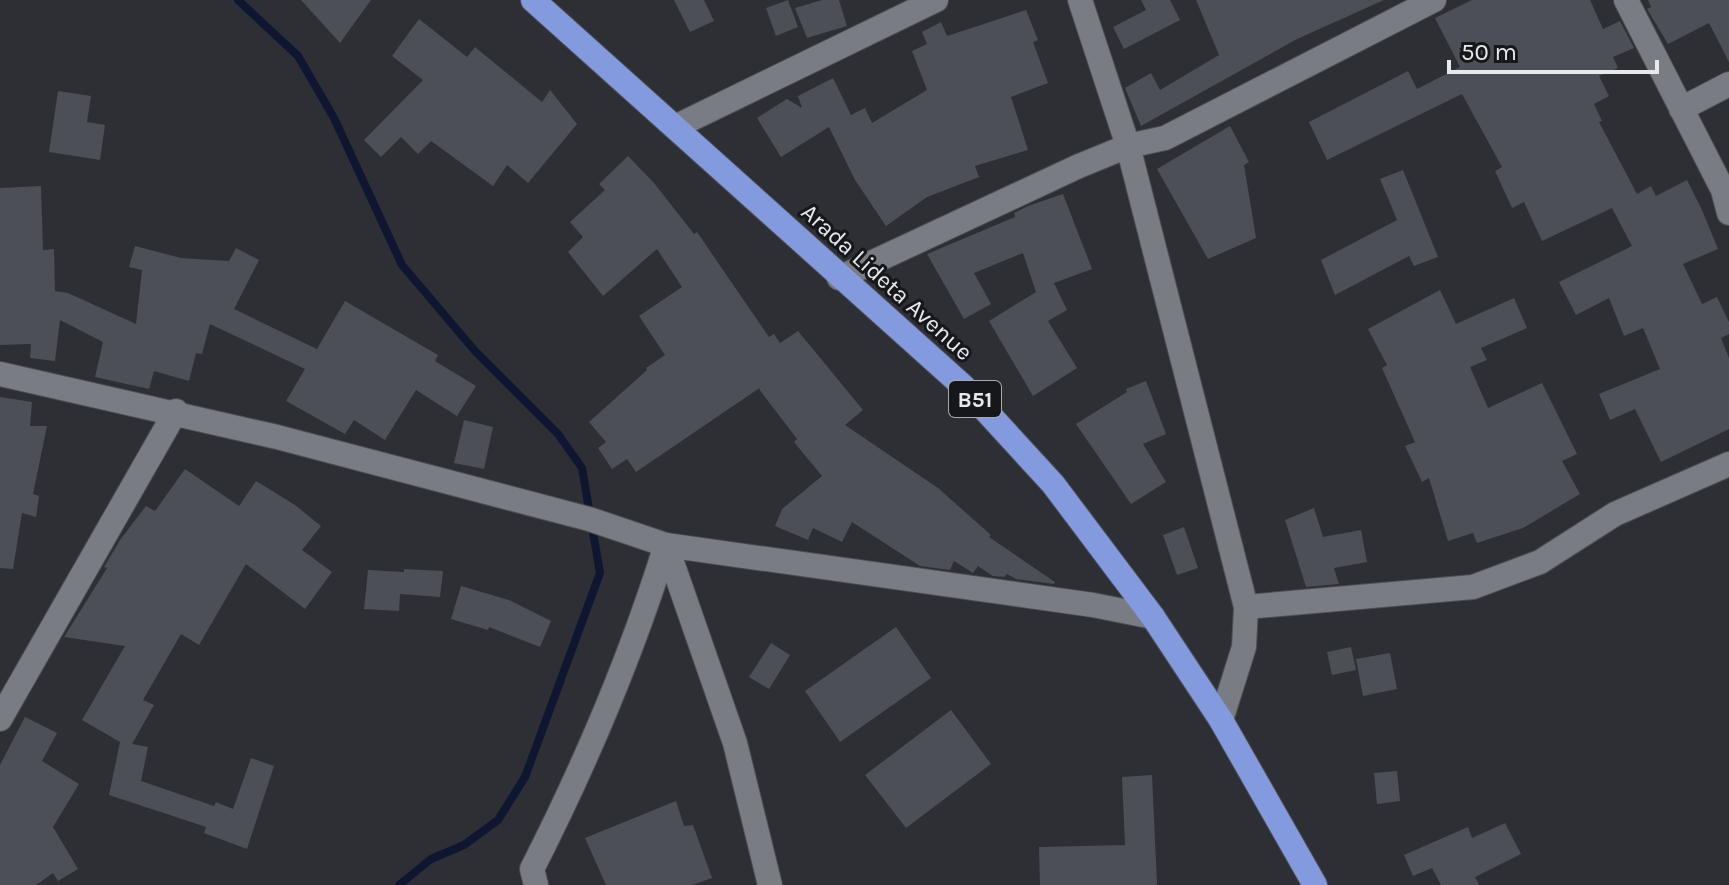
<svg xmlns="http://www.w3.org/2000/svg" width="1729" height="885" font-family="Karla,sans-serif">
	<rect width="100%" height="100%" fill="#2d2f35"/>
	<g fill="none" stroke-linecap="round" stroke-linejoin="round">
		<path stroke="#0e1632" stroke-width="8" d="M 238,0 L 298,56 L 334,118 L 402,265 L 475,351 L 558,434 L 582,468 L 600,573 L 525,777 L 498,820 L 464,845 L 431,859 L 399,885"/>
	</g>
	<path fill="#4c4f55" d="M 301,0 L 371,0 L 340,43 Z
		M 674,0 L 704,0 L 714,21 L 690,32 Z
		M 788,0 L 798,27 L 776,36 L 766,8 Z
		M 822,0 L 839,0 L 847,26 L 807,38 L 795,8 Z
		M 1141,0 L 1170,0 L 1180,20 L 1124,49 L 1113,27 L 1146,10 Z
		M 1196,0 L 1384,0 L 1297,39 L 1141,126 L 1125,88 L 1151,73 L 1160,90 L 1219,55 Z
		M 1472,0 L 1590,0 L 1603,29 L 1620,21 L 1634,48 L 1613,57 L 1618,68 L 1599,76 L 1609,96 L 1594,104 L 1602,121 L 1599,122 L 1637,194 L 1651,186 L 1656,196 L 1687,180 L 1702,210 L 1718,249 L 1683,264 L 1702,304 L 1717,297 L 1729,322 L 1729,334 L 1721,338 L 1729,358 L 1729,429 L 1661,462 L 1635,409 L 1610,420 L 1599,394 L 1660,369 L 1643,328 L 1624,336 L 1609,298 L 1576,315 L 1559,282 L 1632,246 L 1612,208 L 1542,241 L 1524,202 L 1512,208 L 1495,171 L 1502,167 L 1462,94 L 1327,160 L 1309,122 L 1408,71 L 1417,89 L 1460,67 L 1435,18 Z
		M 1648,0 L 1729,0 L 1729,62 L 1709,23 L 1668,44 L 1647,9 L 1651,7 Z
		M 1026,10 L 1038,40 L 1033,42 L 1048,83 L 1011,97 L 1028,150 L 975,166 L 979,177 L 927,197 L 886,226 L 855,180 L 829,127 L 781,157 L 757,118 L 787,99 L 802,108 L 798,96 L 833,78 L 851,115 L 865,108 L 872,123 L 927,90 L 912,51 L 927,44 L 922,32 L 941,22 L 947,36 Z
		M 419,19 L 467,57 L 475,47 L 542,102 L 550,90 L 577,124 L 528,183 L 507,165 L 493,186 L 431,141 L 418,154 L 401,137 L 381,157 L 364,140 L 423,80 L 392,56 Z
		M 58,91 L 91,96 L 87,122 L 105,125 L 100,160 L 49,152 Z
		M 1230,126 L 1249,162 L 1244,165 L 1256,238 L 1208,259 L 1157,169 Z
		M 628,156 L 654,183 L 694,234 L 697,232 L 769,337 L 774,334 L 780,343 L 798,331 L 863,410 L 845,425 L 938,488 L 991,535 L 989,537 L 1055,582 L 1054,584 L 1016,579 L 1007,574 L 1004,577 L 993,576 L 978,566 L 973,573 L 954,561 L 950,570 L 920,566 L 852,522 L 842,542 L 813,528 L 808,540 L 775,526 L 782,509 L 822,476 L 794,442 L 797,439 L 759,389 L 761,387 L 636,472 L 627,459 L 612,469 L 598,448 L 606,442 L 589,422 L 647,370 L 646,368 L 665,355 L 639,316 L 682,287 L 657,249 L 603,296 L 568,252 L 583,237 L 570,222 L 605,190 L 599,184 Z
		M 1403,170 L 1438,257 L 1414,266 L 1409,256 L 1335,295 L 1321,260 L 1397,220 L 1380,179 Z
		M 41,186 L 43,250 L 54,249 L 55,291 L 68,293 L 136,324 L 142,270 L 129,267 L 135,246 L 181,258 L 229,261 L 236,248 L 259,260 L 234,309 L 317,349 L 345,301 L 438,355 L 435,361 L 476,386 L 457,416 L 416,390 L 385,440 L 354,420 L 345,434 L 286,401 L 305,369 L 210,324 L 202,354 L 196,353 L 189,381 L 154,371 L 149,389 L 95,377 L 103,342 L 60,320 L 55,361 L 30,358 L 31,344 L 0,345 L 0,188 Z
		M 1063,194 L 1092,269 L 1054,283 L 1067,310 L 1048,321 L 1077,368 L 1033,396 L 989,321 L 1036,292 L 1023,253 L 974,273 L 991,304 L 964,319 L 927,254 L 1015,217 L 1014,213 L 1028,206 Z
		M 1440,290 L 1456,324 L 1514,298 L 1527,328 L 1481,348 L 1487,360 L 1470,367 L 1488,408 L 1542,383 L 1577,454 L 1562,461 L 1580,494 L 1523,528 L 1477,543 L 1473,533 L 1448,541 L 1429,478 L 1422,482 L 1405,446 L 1415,442 L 1382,368 L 1387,365 L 1368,329 Z
		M 1146,381 L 1166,434 L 1143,444 L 1166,482 L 1131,504 L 1076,424 L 1127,392 L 1126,389 Z
		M 0,397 L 32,402 L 30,426 L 47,426 L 33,494 L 39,496 L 36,517 L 22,513 L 13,569 L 0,568 Z
		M 464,420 L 493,427 L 484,469 L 454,463 Z
		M 185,469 L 239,506 L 256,481 L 295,505 L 321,526 L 302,550 L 332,572 L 305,609 L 246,564 L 199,645 L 181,634 L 143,700 L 154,705 L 132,744 L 148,747 L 141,781 L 214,806 L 216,802 L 233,809 L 251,758 L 274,766 L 247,849 L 204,833 L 206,827 L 109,795 L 120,742 L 82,720 L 125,646 L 64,637 L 107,568 L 104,567 L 120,540 L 146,506 L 155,511 Z
		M 1314,508 L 1323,537 L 1361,530 L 1367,562 L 1334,568 L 1339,584 L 1306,587 L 1285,520 Z
		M 1184,527 L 1198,568 L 1177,575 L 1163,535 Z
		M 404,569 L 443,571 L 440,597 L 400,594 L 399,611 L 364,609 L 368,570 L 404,572 Z
		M 461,586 L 509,600 L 551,621 L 540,647 L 489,627 L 488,630 L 451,619 Z
		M 896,627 L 931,678 L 840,742 L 805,691 Z
		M 771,643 L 790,655 L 769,689 L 749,677 Z
		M 1351,647 L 1356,670 L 1332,675 L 1327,652 Z
		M 1390,653 L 1397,689 L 1363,696 L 1356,659 Z
		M 951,710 L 991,764 L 906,828 L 865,775 Z
		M 25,717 L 57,733 L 42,761 L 79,784 L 53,827 L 78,869 L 58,881 L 53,873 L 36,885 L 0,885 L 0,765 Z
		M 1397,771 L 1400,801 L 1377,804 L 1374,773 Z
		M 1152,775 L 1157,885 L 1040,885 L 1039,847 L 1125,845 L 1122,777 Z
		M 676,801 L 684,826 L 693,825 L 712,878 L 692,885 L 606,885 L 585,838 Z
		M 1505,823 L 1521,854 L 1475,877 L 1479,885 L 1441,885 L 1432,868 L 1413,876 L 1404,855 L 1468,827 L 1472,838 Z"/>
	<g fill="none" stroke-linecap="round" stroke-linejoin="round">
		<g stroke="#4c4e52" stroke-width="26">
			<path id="street" d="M 1626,0 L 1723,190 L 1729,213
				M 1681,109 L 1729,84
				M 675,127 L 936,0
				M 839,278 L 1079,166 L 1128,146 L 1165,138 L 1434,0
				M 0,374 L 277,437 L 589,519 L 666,545 L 1093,605 L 1153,617
				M 1246,607 L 1473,587 L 1540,562 L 1615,514 L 1729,464
				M 0,719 L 176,411
				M 536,885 L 532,869 C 585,765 631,657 666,545 L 735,743 L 770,885"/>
		</g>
		<g stroke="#4c4e52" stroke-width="26">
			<path id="secondary" d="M 1080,0 L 1128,146 L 1246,607 L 1244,647 L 1221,720"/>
		</g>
		<g stroke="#4c4e52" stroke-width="26">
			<path id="highway" d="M 533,0 L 964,387 L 1053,484 L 1153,617 L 1221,720 L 1315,885"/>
		</g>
		<use href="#street" stroke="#7a7c83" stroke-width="24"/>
		<use href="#secondary" stroke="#7a7c83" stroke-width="24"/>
		<use href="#highway" stroke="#849adf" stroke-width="24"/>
	</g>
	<g text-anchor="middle" stroke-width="6" stroke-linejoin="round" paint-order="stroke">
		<rect fill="#16171a" stroke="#a8aaad" stroke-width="2" x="949" y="381" width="52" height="36" rx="6"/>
		<g font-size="22" font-weight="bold" fill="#e7e9ec">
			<text x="975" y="407">B51</text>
		</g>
		<g font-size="24" fill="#e7e9ec" stroke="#16171a">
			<text transform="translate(887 282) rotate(42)" y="8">Arada Lideta Avenue</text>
		</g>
	</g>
	<path d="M1449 60v12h208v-12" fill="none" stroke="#e7e9ec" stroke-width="4"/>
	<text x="1461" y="60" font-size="24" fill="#e7e9ec" stroke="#16171a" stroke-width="6" paint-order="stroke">50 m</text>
</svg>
